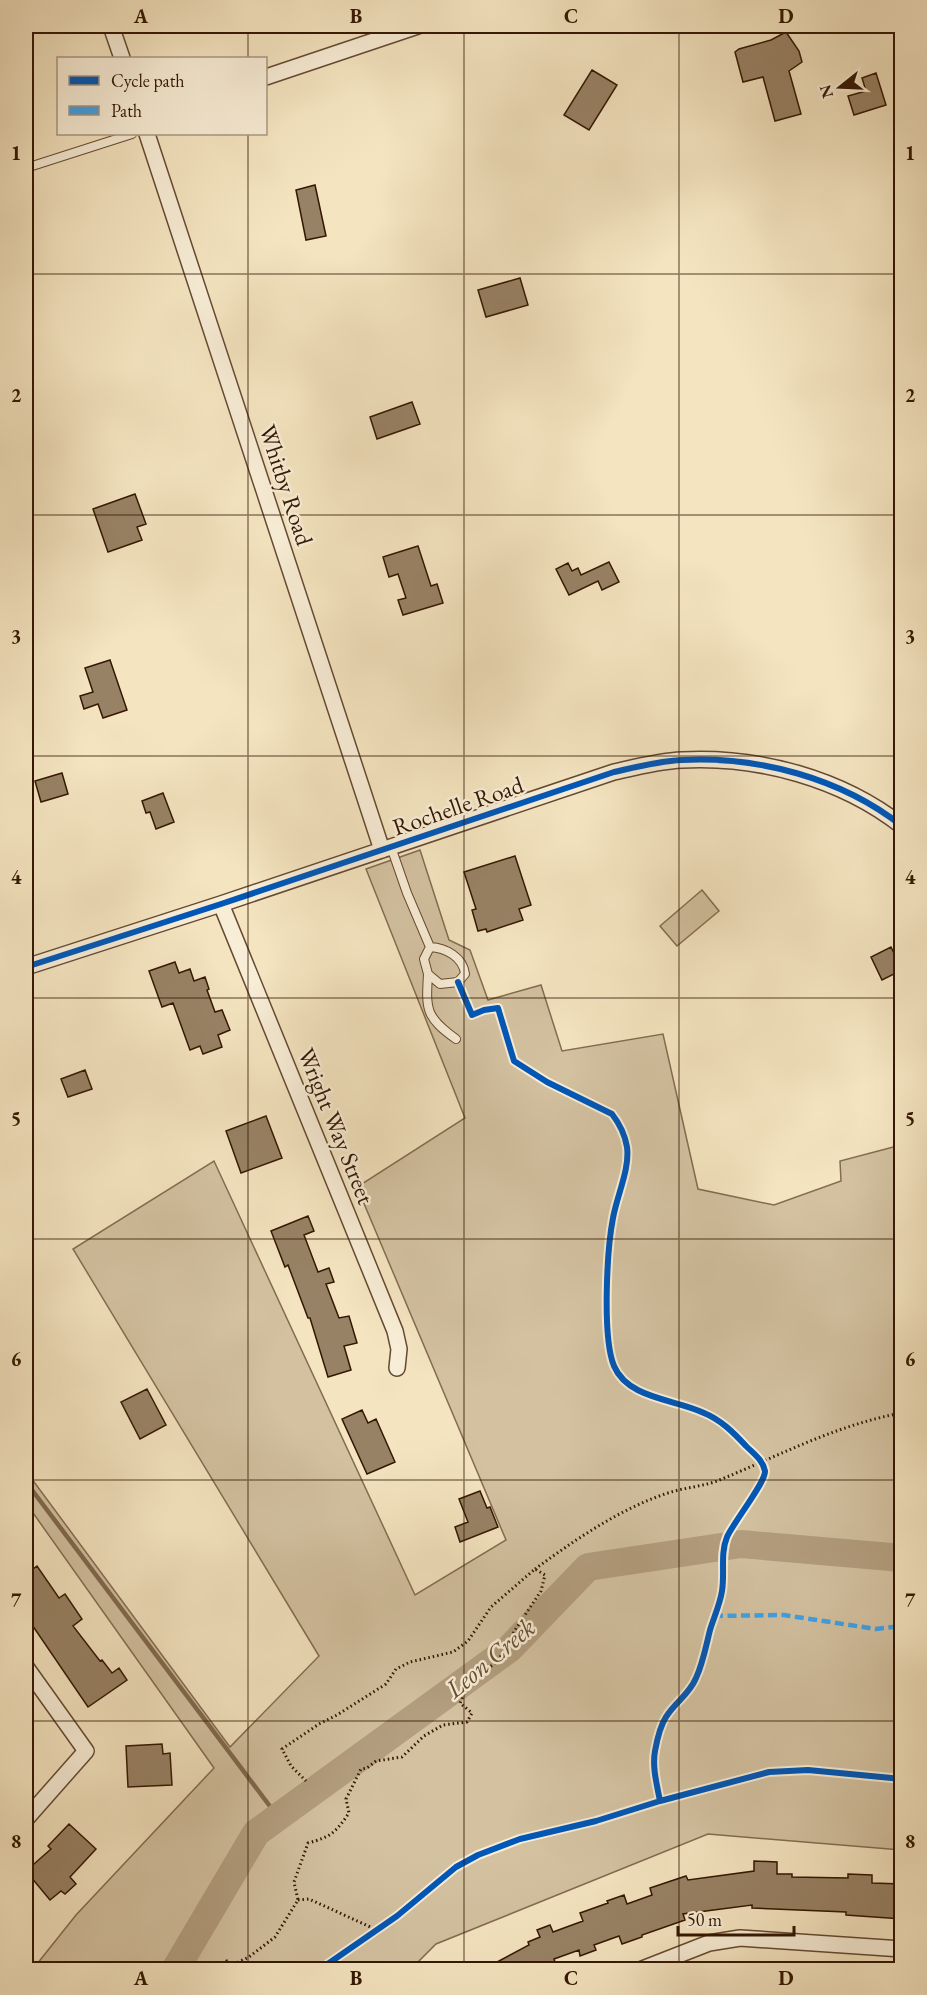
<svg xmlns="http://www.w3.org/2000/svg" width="927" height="1995" font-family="'EB Garamond',serif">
	<rect width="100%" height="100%" fill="#f4e4c0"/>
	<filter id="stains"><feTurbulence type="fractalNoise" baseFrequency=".00333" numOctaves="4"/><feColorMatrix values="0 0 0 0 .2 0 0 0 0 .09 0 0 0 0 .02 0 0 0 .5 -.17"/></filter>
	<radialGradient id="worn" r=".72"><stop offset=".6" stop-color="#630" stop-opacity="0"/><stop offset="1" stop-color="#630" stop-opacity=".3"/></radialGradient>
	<path fill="#d3c1a0" stroke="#846c51" stroke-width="1.5" d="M 420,850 L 449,940 L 470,950 L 488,1000 L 541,985 L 562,1051 L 663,1034 L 698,1189 L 774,1205 L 841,1181 L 840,1161 L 901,1145 L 901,1850 L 708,1834 L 436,1944 L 411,1969 L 33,1969 L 76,1915 L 214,1768 L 26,1503 L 26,1471 L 230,1747 L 319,1656 L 73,1249 L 214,1161 L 415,1595 L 506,1540 L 357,1187 L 465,1118 L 366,869 Z
		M 702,890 L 719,911 L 677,946 L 660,926 Z"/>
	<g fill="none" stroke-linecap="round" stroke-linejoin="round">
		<path stroke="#80684d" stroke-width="4.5" d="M 26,1482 L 278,1817"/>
		<path stroke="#b39e7f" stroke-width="28" d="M 175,1970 L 256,1833 L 509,1649 L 588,1567 L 741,1544 L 902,1558"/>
	</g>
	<path fill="#988265" stroke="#341702" stroke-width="1.5" d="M 786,32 L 799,51 L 802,62 L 789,71 L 801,114 L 775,121 L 763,77 L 743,82 L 735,52 L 739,49 L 771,40 Z
		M 592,70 L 617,85 L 589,130 L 564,115 Z
		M 876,73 L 886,105 L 854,115 L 848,96 L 866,91 L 862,78 Z
		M 315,185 L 326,236 L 306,240 L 296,190 Z
		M 520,278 L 528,305 L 486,317 L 478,290 Z
		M 412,402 L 420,424 L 377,439 L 370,417 Z
		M 135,494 L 146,524 L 137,527 L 142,540 L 108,552 L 93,509 Z
		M 418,546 L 431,586 L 437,584 L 443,603 L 403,615 L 398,600 L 406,598 L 398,574 L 389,577 L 383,557 Z
		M 609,562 L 619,582 L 602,590 L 598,581 L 569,595 L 556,569 L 568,563 L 572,571 L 578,568 L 581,575 Z
		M 110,660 L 127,710 L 103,718 L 98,704 L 84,709 L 80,696 L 93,692 L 85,668 Z
		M 62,773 L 68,794 L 41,802 L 35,781 Z
		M 163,793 L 174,822 L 156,829 L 150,812 L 146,813 L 142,801 Z
		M 515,856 L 531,905 L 519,909 L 523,920 L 487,932 L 486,929 L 478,931 L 472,910 L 476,909 L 464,872 Z
		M 891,947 L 902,970 L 882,980 L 871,957 Z
		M 175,962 L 179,973 L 190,969 L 194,981 L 205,977 L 209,989 L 207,990 L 215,1012 L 222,1010 L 230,1030 L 218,1035 L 222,1047 L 203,1054 L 200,1046 L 190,1050 L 173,1003 L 162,1007 L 149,971 Z
		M 85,1070 L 92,1089 L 68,1097 L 61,1079 Z
		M 266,1116 L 282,1158 L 241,1173 L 226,1131 Z
		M 308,1216 L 314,1231 L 304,1235 L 318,1272 L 329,1268 L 334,1282 L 326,1284 L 339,1318 L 349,1316 L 357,1343 L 344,1346 L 351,1370 L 328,1377 L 310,1318 L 308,1318 L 288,1265 L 285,1267 L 271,1231 Z
		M 147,1389 L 166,1425 L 140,1439 L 121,1402 Z
		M 362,1410 L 368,1423 L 376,1419 L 395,1462 L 367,1474 L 342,1419 Z
		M 480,1491 L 487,1508 L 490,1507 L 498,1527 L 460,1542 L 455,1527 L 468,1522 L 459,1499 Z
		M 26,1559 L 33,1569 L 37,1566 L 59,1598 L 65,1594 L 82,1619 L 73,1626 L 100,1661 L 102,1660 L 112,1673 L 119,1668 L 127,1680 L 88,1707 L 26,1616 Z
		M 162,1744 L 163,1754 L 170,1753 L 172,1785 L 128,1787 L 126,1746 Z
		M 69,1824 L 96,1849 L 70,1877 L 76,1884 L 65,1894 L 61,1891 L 50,1900 L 26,1871 L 51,1849 L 48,1846 Z
		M 754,1861 L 777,1862 L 777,1874 L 792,1874 L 792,1877 L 848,1878 L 848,1874 L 872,1875 L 872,1883 L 902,1884 L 902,1919 L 846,1915 L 846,1912 L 752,1908 L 752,1905 L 683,1914 L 685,1920 L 642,1935 L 642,1937 L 622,1944 L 619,1936 L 594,1945 L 596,1950 L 580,1956 L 579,1950 L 554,1959 L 558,1970 L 482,1970 L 529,1945 L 528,1942 L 540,1937 L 537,1930 L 550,1925 L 553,1932 L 583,1921 L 580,1913 L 608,1903 L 607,1901 L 624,1895 L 627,1904 L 652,1895 L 650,1888 L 686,1876 L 688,1880 L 754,1871 Z"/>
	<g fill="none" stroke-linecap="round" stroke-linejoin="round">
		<g stroke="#644a32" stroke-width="10">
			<path id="lane" d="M 26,168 L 132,134
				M 391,847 L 407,893 L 430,947 L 424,959 L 428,974 L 440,984 L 458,982 L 465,974 C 463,957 446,948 430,947
				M 428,974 C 426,1009 425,1017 456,1039"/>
		</g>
		<g stroke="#644a32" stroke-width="18">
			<path id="street" d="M 111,26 L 122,58
				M 266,77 L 418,26
				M 147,134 L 382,850
				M 221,904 L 395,1331 L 399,1349 L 397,1368
				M 26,967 L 221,904 L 614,772 C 636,767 659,761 682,760 C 758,756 841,778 902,826
				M 26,1667 L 86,1751 L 26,1819
				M 640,1970 L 709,1943 L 740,1938 L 902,1949"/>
		</g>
		<path stroke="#341702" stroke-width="3" stroke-dasharray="1.5 3" stroke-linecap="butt" d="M 535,1569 C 575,1540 618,1510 665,1494 C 684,1487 704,1487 722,1479 C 780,1455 839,1424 902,1413
			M 298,1900 L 309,1899 L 377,1930
			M 97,1970 C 109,1963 119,1961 131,1970
			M 205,1970 L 227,1961 L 232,1965 L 249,1957 L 275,1937 L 298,1900 L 294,1882 L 308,1843 C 331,1837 336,1832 349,1813 L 346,1799 L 361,1769 L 367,1768 L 376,1761 L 402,1757 L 424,1736 L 443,1725 L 467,1722 L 472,1713 L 460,1703 L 469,1682 L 498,1661 L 515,1630 L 541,1591 L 545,1575 L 535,1569 L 491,1607 L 468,1641 L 453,1652 L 410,1662 L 396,1669 L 386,1684 L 337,1715 L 319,1724 L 282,1749 L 291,1766 L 306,1781"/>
		<use href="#lane" stroke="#f8edd6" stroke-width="8"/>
		<use href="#street" stroke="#f8edd6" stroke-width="15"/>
		<path stroke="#3ea2e9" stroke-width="4.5" stroke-dasharray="9 4.5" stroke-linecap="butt" d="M 714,1616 L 784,1615 L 876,1629 L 902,1626"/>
		<g stroke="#f8edd6" stroke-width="10">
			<path id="cycleway" d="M 26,967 L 221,904 L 614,772 C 636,767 659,761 682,760 C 758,756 841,778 902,826
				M 458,982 L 472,1015 L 484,1010 L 498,1008 L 514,1061 L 547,1082 L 612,1114 C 619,1123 625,1135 627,1147 C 630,1169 617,1195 613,1218 C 607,1249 602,1337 614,1366 C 628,1399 675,1399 704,1413 C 721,1420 733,1432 746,1446 C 753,1453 763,1460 765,1471 C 766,1482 733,1523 727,1537 C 720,1554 725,1573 722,1591 C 720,1604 714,1617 710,1630 C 706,1646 703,1663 696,1678 C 689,1695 675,1702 666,1717 C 660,1726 657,1740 655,1751 C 652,1767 657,1785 660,1801
				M 319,1970 L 397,1916 L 456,1867 L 478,1855 L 520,1839 L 596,1821 L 660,1801 L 769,1772 L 808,1770 L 902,1779"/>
		</g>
		<use href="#cycleway" stroke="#0057b8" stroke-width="6"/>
	</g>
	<path fill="none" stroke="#341702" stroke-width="1.5" stroke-opacity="0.55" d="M 248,26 L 248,58M 464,26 L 464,1970M 679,26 L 679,1970M 248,134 L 248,1970M 26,274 L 902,274M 26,515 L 902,515M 26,756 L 902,756M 26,998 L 902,998M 26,1239 L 902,1239M 26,1480 L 902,1480M 26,1721 L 902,1721"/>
	<g text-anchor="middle" stroke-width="5" stroke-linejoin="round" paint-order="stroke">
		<g font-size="24" fill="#341702" stroke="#f8edd6">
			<text transform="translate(286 485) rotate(72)" y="8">Whitby Road</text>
			<text transform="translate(458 806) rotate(-19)" y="8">Rochelle Road</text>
			<text transform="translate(336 1126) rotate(68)" y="8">Wright Way Street</text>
		</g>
		<g font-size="26" font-style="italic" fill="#674d34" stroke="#f8edd6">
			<text transform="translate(490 1658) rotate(-40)" y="9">Leon Creek</text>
		</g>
	</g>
	<rect width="927" height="1995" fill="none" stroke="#f4e4c0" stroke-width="66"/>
	<rect x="57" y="57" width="210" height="78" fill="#f8edd6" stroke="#aa9781" stroke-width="1.5"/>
	<rect x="69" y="76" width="30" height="9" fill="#0057b8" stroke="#aa9781" stroke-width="1.5"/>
	<text x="111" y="87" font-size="18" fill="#341702">Cycle path</text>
	<rect x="69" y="106" width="30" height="9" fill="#3ea2e9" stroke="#aa9781" stroke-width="1.5"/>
	<text x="111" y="117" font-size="18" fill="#341702">Path</text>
	<g transform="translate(840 87) rotate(252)" stroke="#f8edd6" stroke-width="4.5" paint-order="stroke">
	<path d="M0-4.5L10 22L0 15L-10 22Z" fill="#341702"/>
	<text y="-9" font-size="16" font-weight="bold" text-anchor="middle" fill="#341702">N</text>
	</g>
	<path d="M678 1926v9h116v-9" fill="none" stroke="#341702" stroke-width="3"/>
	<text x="687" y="1926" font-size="18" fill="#341702" stroke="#f8edd6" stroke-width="4.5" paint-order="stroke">50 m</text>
	<rect x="33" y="33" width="861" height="1929" fill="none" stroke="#341702" stroke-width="2"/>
	<g font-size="20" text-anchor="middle" font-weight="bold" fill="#341702">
		<text x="141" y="23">A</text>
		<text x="356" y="23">B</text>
		<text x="571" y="23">C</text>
		<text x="786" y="23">D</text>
		<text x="16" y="160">1</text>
		<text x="910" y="160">1</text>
		<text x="16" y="402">2</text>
		<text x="910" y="402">2</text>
		<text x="16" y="643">3</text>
		<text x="910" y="643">3</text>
		<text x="16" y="884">4</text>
		<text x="910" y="884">4</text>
		<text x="16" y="1125">5</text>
		<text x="910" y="1125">5</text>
		<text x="16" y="1366">6</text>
		<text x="910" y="1366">6</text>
		<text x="16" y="1607">7</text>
		<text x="910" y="1607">7</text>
		<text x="16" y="1848">8</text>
		<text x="910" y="1848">8</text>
		<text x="141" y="1985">A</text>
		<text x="356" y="1985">B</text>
		<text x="571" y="1985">C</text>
		<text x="786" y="1985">D</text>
	</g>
	<rect width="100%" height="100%" filter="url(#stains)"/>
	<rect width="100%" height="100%" fill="url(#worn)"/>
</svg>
